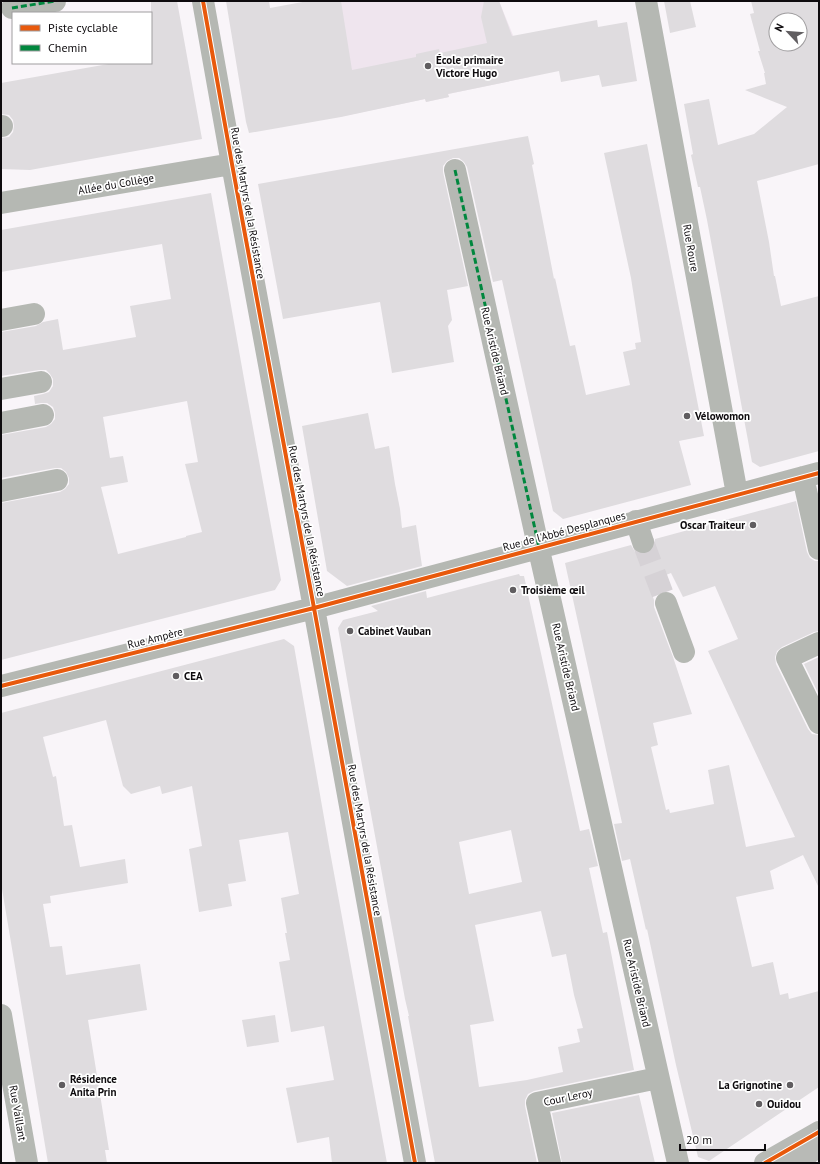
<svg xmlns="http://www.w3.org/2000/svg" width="820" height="1164" font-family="'PT Sans',sans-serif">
	<rect width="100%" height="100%" fill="#f9f5f9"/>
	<path fill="#efe5ee" d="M 320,1 L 499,1 L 530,77 L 448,94 L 449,97 L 426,102 L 425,99 L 339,117 Z"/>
	<path fill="#dfdcdf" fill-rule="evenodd" d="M 151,1 L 177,1 L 202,139 L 30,170 L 1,169 L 1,138 L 9,137 L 13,132 L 14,126 L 13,120 L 9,115 L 1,114 L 1,83 L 114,63 L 151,63 Z
		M 226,1 L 269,1 L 270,8 L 308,1 L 341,1 L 352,70 L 416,57 L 416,54 L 439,49 L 440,53 L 487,43 L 481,17 L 484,1 L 499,1 L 512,36 L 597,20 L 598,27 L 627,22 L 637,81 L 602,87 L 599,75 L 561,82 L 559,71 L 448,94 L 449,97 L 426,102 L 425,99 L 341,117 L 249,133 L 246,122 Z
		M 664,1 L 690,1 L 696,27 L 670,33 Z
		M 751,1 L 819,1 L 819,164 L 757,181 L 769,242 L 774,276 L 775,276 L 781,306 L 819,296 L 819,451 L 760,467 L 752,462 L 707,220 L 700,187 L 698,187 L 691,155 L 693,154 L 684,104 L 709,99 L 718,145 L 754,134 L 787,107 L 745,90 L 766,84 L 764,73 L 765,73 L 758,51 L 760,51 L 750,14 L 754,13 ZM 776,20 L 800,20 L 800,44 L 776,44 Z
		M 528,136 L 534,164 L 532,165 L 554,279 L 555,278 L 570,346 L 575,345 L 586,395 L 630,385 L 623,352 L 636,349 L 635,343 L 641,342 L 631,278 L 604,153 L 647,144 L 704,436 L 679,441 L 691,485 L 563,519 L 553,511 L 502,280 L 493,282 L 467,167 L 464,162 L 459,158 L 453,158 L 447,161 L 443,166 L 443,172 L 468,286 L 447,290 L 452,320 L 448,326 L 454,362 L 392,373 L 380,302 L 283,319 L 258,184 Z
		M 211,193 L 246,390 L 281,580 L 275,590 L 1,660 L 1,503 L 60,492 L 65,489 L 69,484 L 69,478 L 66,472 L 61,468 L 55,468 L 1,478 L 1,435 L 46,427 L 51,424 L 55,419 L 55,413 L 53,407 L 47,403 L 41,403 L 35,404 L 34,396 L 43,394 L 49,392 L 53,386 L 53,379 L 50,374 L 46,370 L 39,370 L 1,376 L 1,332 L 36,326 L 43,322 L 58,319 L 63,350 L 136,337 L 130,306 L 171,299 L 162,244 L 1,272 L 1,230 ZM 187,401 L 198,462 L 185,464 L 202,532 L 186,536 L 186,537 L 118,554 L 101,487 L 128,482 L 123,456 L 110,458 L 103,417 Z
		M 368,413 L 375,449 L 389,446 L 395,484 L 400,509 L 402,528 L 416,525 L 422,566 L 347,586 L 327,571 L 302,426 Z
		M 796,501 L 807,552 L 810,558 L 815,561 L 819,561 L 819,631 L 814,632 L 782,647 L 777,651 L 775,657 L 776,664 L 808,729 L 812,734 L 819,735 L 819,888 L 803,855 L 770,871 L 774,889 L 736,897 L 752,967 L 773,962 L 780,995 L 788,993 L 789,999 L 819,991 L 819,1087 L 709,1161 L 698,1157 L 676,1065 L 647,929 L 646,930 L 630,859 L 622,861 L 614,824 L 622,823 L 565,563 L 631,545 L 635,552 L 640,554 L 647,554 L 653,550 L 655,545 L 655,539 ZM 671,573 L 683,597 L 715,586 L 738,639 L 708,651 L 795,837 L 746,847 L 729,765 L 708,770 L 714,804 L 670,813 L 669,809 L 666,810 L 651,747 L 658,745 L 653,723 L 692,714 L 673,657 L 654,607 L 654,600 L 648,582 Z
		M 519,574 L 520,576 L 524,576 L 580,831 L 589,829 L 598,866 L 589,868 L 603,933 L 607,932 L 634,1070 L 534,1091 L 528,1094 L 525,1100 L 525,1106 L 537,1163 L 435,1163 L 408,1016 L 409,1016 L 405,999 L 360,754 L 338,628 L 343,620 L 378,611 L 371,606 L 426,591 L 427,598 ZM 511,830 L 522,882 L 469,894 L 459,842 ZM 541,911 L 552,957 L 566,954 L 574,995 L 583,1028 L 577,1029 L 580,1042 L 558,1047 L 563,1072 L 527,1080 L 479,1087 L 470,1025 L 494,1021 L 475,925 Z
		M 284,639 L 294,646 L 329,846 L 387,1163 L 332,1163 L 329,1137 L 297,1143 L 286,1088 L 334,1080 L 324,1026 L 291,1032 L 279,962 L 290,960 L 285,933 L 287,933 L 281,898 L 299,894 L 288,832 L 239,840 L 246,881 L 228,884 L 232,906 L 199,912 L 189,849 L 202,846 L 192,786 L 162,794 L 160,786 L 131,794 L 123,786 L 106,720 L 43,737 L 53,777 L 56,776 L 64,826 L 72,825 L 80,867 L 125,859 L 128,883 L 50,896 L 51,903 L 43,904 L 50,947 L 62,946 L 66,975 L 140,964 L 147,1010 L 88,1020 L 109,1150 L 105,1150 L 107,1163 L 48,1163 L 1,883 L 1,713 Z
		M 819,657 L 819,695 L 804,664 Z
		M 275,1015 L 279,1042 L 247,1047 L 242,1020 Z
		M 639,1095 L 655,1163 L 562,1163 L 552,1113 Z"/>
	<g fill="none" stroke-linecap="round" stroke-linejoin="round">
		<path stroke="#d6d2d6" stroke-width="22" stroke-dasharray="22 11" stroke-linecap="butt" d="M 643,542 L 666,603"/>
		<path stroke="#b5b8b3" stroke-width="22" d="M 203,1 L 232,164 L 314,608 L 415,1163
			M 646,1 L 737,494
			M 12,8 L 55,1
			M 1,126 L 2,126
			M 455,170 L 541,559 L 678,1163
			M 1,203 L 232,164
			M 1,320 L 34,314
			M 1,389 L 41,382
			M 1,423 L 43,415
			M 803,477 L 819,549
			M 1,491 L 57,480
			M 636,521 L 643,542
			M 666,603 L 684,652
			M 819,643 L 787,658 L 819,723
			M 1,686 L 314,608 L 819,473
			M 1,1015 L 27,1163
			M 550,1163 L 537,1103 L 658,1078"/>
		<path stroke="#b8bab6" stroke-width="22" d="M 765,1163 L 819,1132
			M 797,1163 L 819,1145"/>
		<path stroke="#00873e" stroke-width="3" stroke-dasharray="6 3" stroke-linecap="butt" d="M 12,8 L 55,1
			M 455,170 L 539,547"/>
		<g stroke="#fff" stroke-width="6">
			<path id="cycleway" d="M 203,1 L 232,164 L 314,608 L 415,1163
				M 1,686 L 314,608 L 819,473
				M 765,1163 L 819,1132"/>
		</g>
		<use href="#cycleway" stroke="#e8590c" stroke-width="4"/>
	</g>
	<g fill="#605d60" stroke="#fff" stroke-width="1.5">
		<circle cx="428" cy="66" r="4"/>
		<circle cx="687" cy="416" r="4"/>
		<circle cx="753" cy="525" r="4"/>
		<circle cx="513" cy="590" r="4"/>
		<circle cx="350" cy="631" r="4"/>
		<circle cx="176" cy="676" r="4"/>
		<circle cx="62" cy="1085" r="4"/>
		<circle cx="790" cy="1085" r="4"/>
		<circle cx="759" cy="1104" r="4"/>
	</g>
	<g text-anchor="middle" stroke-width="3.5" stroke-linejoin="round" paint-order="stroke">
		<g font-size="11" font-weight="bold" fill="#0e0b0e" stroke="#fff" text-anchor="start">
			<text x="436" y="64">École primaire<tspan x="436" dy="13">Victore Hugo</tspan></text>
			<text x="695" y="420">Vélowomon</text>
			<text x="745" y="529" text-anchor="end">Oscar Traiteur</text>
			<text x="521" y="594">Troisième œil</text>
			<text x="358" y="635">Cabinet Vauban</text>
			<text x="184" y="680">CEA</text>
			<text x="70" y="1083">Résidence<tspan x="70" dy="13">Anita Prin</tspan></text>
			<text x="782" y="1089" text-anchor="end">La Grignotine</text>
			<text x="767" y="1108">Ouidou</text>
		</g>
		<g font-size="11" fill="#0e0b0e" stroke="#fff">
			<text transform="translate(116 184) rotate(-10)" y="4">Allée du Collège</text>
			<text transform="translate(248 203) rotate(80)" y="4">Rue des Martyrs de la Résistance</text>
			<text transform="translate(691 248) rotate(80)" y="4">Rue Roure</text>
			<text transform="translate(495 351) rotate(77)" y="4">Rue Aristide Briand</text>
			<text transform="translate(307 521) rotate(79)" y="4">Rue des Martyrs de la Résistance</text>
			<text transform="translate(564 531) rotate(-15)" y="4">Rue de l'Abbé Desplanques</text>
			<text transform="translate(155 638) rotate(-14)" y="4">Rue Ampère</text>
			<text transform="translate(566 667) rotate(77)" y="4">Rue Aristide Briand</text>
			<text transform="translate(365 840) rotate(80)" y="4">Rue des Martyrs de la Résistance</text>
			<text transform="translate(637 983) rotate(77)" y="4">Rue Aristide Briand</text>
			<text transform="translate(568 1097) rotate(-12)" y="4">Cour Leroy</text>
			<text transform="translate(18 1113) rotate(80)" y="4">Rue Vaillant</text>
		</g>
	</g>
	<rect width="820" height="1164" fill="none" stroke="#0e0b0e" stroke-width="4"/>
	<rect x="12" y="12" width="140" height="52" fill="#ffffff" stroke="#9f9d9f"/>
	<rect x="20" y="25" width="20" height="6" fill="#e8590c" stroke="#9f9d9f"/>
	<text x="48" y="32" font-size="12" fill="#0e0b0e">Piste cyclable</text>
	<rect x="20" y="45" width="20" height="6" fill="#00873e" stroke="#9f9d9f"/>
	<text x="48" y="52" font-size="12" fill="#0e0b0e">Chemin</text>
	<g transform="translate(788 32) rotate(296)"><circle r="19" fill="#ffffff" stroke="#9f9d9f"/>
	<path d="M0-3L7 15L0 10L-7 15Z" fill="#605d60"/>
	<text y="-6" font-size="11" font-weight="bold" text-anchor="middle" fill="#0e0b0e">N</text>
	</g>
	<path d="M680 1144v6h85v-6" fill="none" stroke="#0e0b0e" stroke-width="2"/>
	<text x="686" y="1144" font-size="12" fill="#0e0b0e" stroke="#ffffff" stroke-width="3" paint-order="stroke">20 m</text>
</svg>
